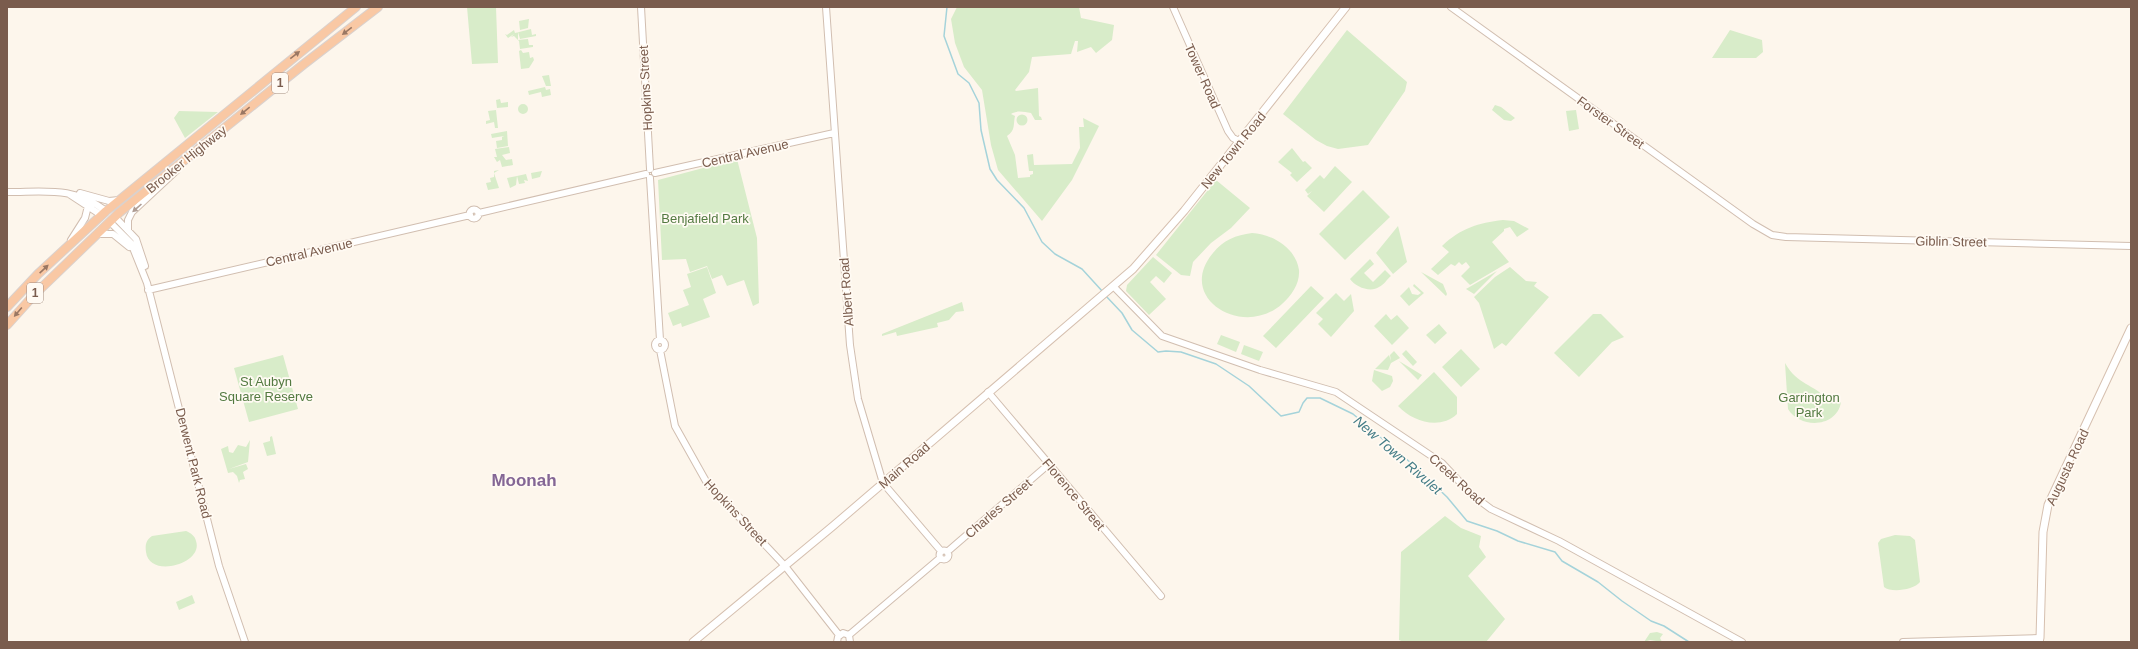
<svg xmlns="http://www.w3.org/2000/svg" width="2138" height="649" font-family="Helvetica,sans-serif">
	<rect width="100%" height="100%" fill="#fdf6ec"/>
	<path fill="#d8ecc9" d="M 467,7 L 496,7 L 498,63 L 472,64 Z
		M 957,7 L 1079,7 L 1081,18 L 1114,25 L 1112,40 L 1096,53 L 1091,47 L 1077,52 L 1078,41 L 1075,41 L 1071,54 L 1032,57 L 1029,72 L 1015,90 L 1016,91 L 1038,88 L 1039,116 L 1041,117 L 1042,120 L 1035,120 L 1031,113 C 1024,112 1017,110 1011,114 L 1015,116 C 1013,124 1016,130 1007,136 L 1015,155 L 1018,178 L 1030,177 L 1030,175 L 1033,174 L 1033,171 L 1029,171 L 1027,155 L 1033,154 L 1034,165 L 1072,164 L 1080,148 L 1079,127 L 1084,127 L 1083,118 L 1099,126 L 1072,180 L 1042,221 L 998,170 L 991,145 L 982,90 L 964,67 L 955,43 L 951,19 Z
		M 529,19 L 528,28 L 520,30 L 519,21 Z
		M 531,29 L 532,35 L 536,34 L 536,36 L 520,39 L 518,32 L 518,40 L 528,39 L 529,45 L 533,45 L 533,47 L 520,49 L 519,41 L 514,36 L 511,37 L 514,34 L 508,38 L 505,34 L 507,35 L 514,30 L 515,33 Z
		M 1347,30 L 1407,82 L 1405,91 L 1368,145 L 1338,149 L 1327,146 L 1316,140 L 1283,114 Z
		M 1730,30 L 1762,40 L 1763,52 L 1756,58 L 1712,58 Z
		M 521,50 L 523,53 L 529,52 L 530,58 L 533,57 L 534,60 L 529,68 L 521,69 L 519,51 Z
		M 549,75 L 551,86 L 546,86 L 542,76 Z
		M 545,87 L 546,90 L 550,89 L 551,95 L 542,97 L 541,92 L 529,95 L 528,91 Z
		M 500,99 L 501,103 L 508,102 L 508,107 L 497,108 L 496,100 Z
		M518 109a5 5 0 1 1 10 0a5 5 0 1 1-10 0Z
		M 1495,105 L 1501,107 L 1515,118 L 1511,121 L 1504,120 L 1492,110 Z
		M 496,110 L 498,128 L 495,128 L 494,122 L 486,124 L 486,121 L 490,120 L 488,111 Z
		M 1576,110 L 1579,129 L 1569,131 L 1566,111 Z
		M 179,111 L 218,112 L 185,138 L 174,118 Z
		M1016.5 120a5.5 5.5 0 1 1 11 0a5.5 5.5 0 1 1-11 0Z
		M 507,131 L 508,146 L 497,148 L 496,141 L 502,140 L 502,137 L 504,136 L 492,138 L 491,134 Z
		M 509,147 L 510,153 L 502,155 L 506,160 L 512,159 L 513,165 L 502,167 L 500,160 L 497,162 L 494,157 L 497,157 L 495,149 Z
		M 1292,148 L 1303,162 L 1305,161 L 1312,168 L 1297,182 L 1290,175 L 1292,173 L 1278,162 Z
		M 737,159 L 757,238 L 759,303 L 753,306 L 744,280 L 727,286 L 722,275 L 712,279 L 707,266 L 690,272 L 686,259 L 662,260 L 658,180 Z
		M 1335,166 L 1352,182 L 1324,212 L 1307,196 L 1312,191 L 1308,194 L 1305,190 L 1320,175 L 1324,179 Z
		M 499,170 L 494,173 L 499,188 L 488,190 L 486,183 L 491,182 L 490,178 L 494,177 L 494,171 Z
		M 542,171 L 540,177 L 532,179 L 531,173 Z
		M 526,174 L 528,181 L 524,180 L 525,183 L 519,184 L 517,176 Z
		M 517,176 L 516,185 L 510,188 L 507,178 Z
		M 1216,180 L 1250,208 L 1231,228 L 1211,243 L 1193,262 L 1190,276 L 1181,275 L 1156,255 Z
		M 1363,190 L 1390,217 L 1345,260 L 1319,234 Z
		M 1503,220 L 1514,221 L 1529,229 L 1517,237 L 1510,227 L 1504,229 L 1504,231 L 1492,242 L 1509,262 L 1470,285 L 1461,276 L 1470,267 L 1466,262 L 1462,265 L 1459,262 L 1455,266 L 1451,264 L 1438,275 L 1431,269 L 1449,252 L 1442,246 C 1461,228 1478,223 1503,220 Z
		M 1398,226 L 1407,262 L 1393,274 L 1376,253 Z
		M 1252,233 C 1272,234 1296,248 1299,270 C 1300,283 1292,295 1282,304 C 1243,339 1175,298 1213,253 C 1223,240 1236,235 1252,233 Z
		M 1153,257 L 1172,273 L 1164,283 L 1156,276 L 1150,282 L 1166,299 L 1149,315 L 1126,291 L 1127,285 Z
		M 1370,259 L 1374,264 L 1364,273 L 1373,282 L 1385,270 L 1391,276 C 1387,279 1384,285 1379,287 C 1371,293 1355,287 1350,279 Z
		M 707,267 L 716,293 L 703,299 L 710,317 L 682,327 L 681,323 L 673,326 L 668,313 L 689,305 L 683,290 L 691,287 L 687,274 Z
		M 1510,267 L 1526,281 L 1537,282 L 1534,286 L 1549,297 L 1506,346 L 1502,343 L 1494,349 L 1479,303 L 1474,297 L 1495,277 Z
		M 1497,271 L 1474,294 L 1466,289 Z
		M 1421,272 L 1443,284 L 1447,294 L 1446,296 Z
		M 1414,284 L 1424,293 L 1409,306 L 1400,296 L 1409,287 L 1412,294 L 1418,295 L 1421,293 L 1413,286 Z
		M 1311,286 L 1324,298 L 1276,348 L 1263,336 Z
		M 1336,293 L 1344,301 L 1351,294 L 1354,311 L 1331,337 L 1318,324 L 1323,319 L 1316,313 Z
		M 962,302 L 964,311 L 956,312 L 949,320 L 937,323 L 938,327 L 897,336 L 896,332 L 882,336 L 882,334 Z
		M 1386,314 L 1391,320 L 1397,315 L 1409,328 L 1392,345 L 1374,326 Z
		M 1593,314 L 1601,314 L 1624,337 L 1612,342 L 1579,377 L 1554,353 Z
		M 1439,324 L 1447,333 L 1435,344 L 1426,335 Z
		M 1221,335 L 1240,342 L 1236,352 L 1217,344 Z
		M 1244,345 L 1263,352 L 1259,361 L 1241,354 Z
		M 1461,349 L 1480,369 L 1461,387 L 1442,367 Z
		M 1406,350 L 1417,362 L 1413,366 L 1402,354 Z
		M 1394,351 L 1400,358 L 1391,363 L 1388,370 L 1375,369 L 1389,355 L 1391,361 L 1390,355 Z
		M 283,355 L 298,409 L 249,422 L 234,368 Z
		M 1399,361 L 1422,375 L 1418,380 Z
		M 1785,363 C 1798,386 1813,383 1828,400 L 1841,402 C 1837,428 1800,429 1788,409 Z
		M 1374,370 L 1392,376 L 1393,381 L 1390,387 L 1382,391 L 1372,381 Z
		M 1434,372 L 1457,397 L 1457,414 C 1440,430 1413,422 1398,406 Z
		M 272,436 L 276,454 L 267,456 L 263,443 L 270,441 L 270,437 Z
		M 250,440 L 248,462 L 229,469 L 246,464 L 248,469 L 243,472 L 245,479 L 240,480 L 239,483 L 237,476 L 233,472 L 228,473 L 221,449 L 228,446 L 229,452 L 233,453 L 238,445 L 246,447 Z
		M 1445,516 L 1461,528 L 1481,536 L 1479,547 L 1486,557 L 1468,576 L 1505,619 L 1486,642 L 1404,642 L 1399,640 L 1401,552 Z
		M 186,531 C 191,533 195,536 196,541 C 204,564 149,579 146,552 C 145,545 146,540 152,536 Z
		M 1895,535 L 1910,536 L 1915,540 L 1920,582 C 1914,590 1891,593 1884,587 L 1878,543 L 1881,539 Z
		M 192,595 L 195,603 L 179,610 L 176,602 Z
		M 1657,632 L 1663,634 L 1660,638 L 1662,642 L 1650,640 L 1644,642 L 1650,633 Z"/>
	<g fill="none" stroke-linecap="round" stroke-linejoin="round">
		<path stroke="#a5d3da" stroke-width="1.5" d="M 947,7 L 944,36 L 958,74 L 969,83 L 979,103 L 981,130 L 990,169 L 997,180 L 1024,208 L 1042,242 L 1055,254 L 1082,269 L 1103,292
			M 1105,295 L 1122,313 L 1132,330 L 1158,352 L 1166,351 L 1181,352 L 1216,364 L 1249,386 L 1281,416 L 1299,412 L 1303,403 L 1307,398 L 1320,398 L 1353,414 L 1411,463 L 1447,497 L 1467,521 L 1497,531 L 1518,541 L 1555,552 L 1562,561 L 1598,582 L 1622,601 L 1651,621 L 1664,626 L 1689,642"/>
		<g stroke="#d1beb0" stroke-width="8">
			<path id="tertiary" d="M 641,7 L 650,169
				M 826,7 L 850,345 L 858,399 L 883,483 L 941,551
				M 1173,7 L 1228,131 L 1233,138 L 1239,141
				M 1451,7 L 1753,224 L 1772,235 L 1786,237 L 2131,246
				M 655,173 L 834,133
				M 650,178 L 660,340
				M 7,192 C 46,192 73,186 106,211
				M 80,193 L 109,201 L 119,200
				M 69,194 L 101,215
				M469.5 214a4.5 4.5 0 1 1 9 0a4.5 4.5 0 1 1-9 0Z
				M 479,213 L 646,174
				M 115,217 L 136,239 L 145,266
				M 110,222 L 131,243 L 147,283 L 219,566 L 245,642
				M 128,230 L 128,220 L 132,212 L 177,170
				M 97,234 L 113,234 L 129,247
				M 71,240 L 85,218 L 88,206
				M 1114,287 L 1162,336 L 1260,370 L 1336,392 L 1442,463 L 1472,495 L 1491,509 L 1559,541 L 1742,642
				M 148,290 L 470,215
				M655 345a5 5 0 1 1 10 0a5 5 0 1 1-10 0Z
				M 660,350 L 675,426 L 707,483 L 785,566 L 839,635
				M 988,392 L 1161,596
				M939.5 555a4.5 4.5 0 1 1 9 0a4.5 4.5 0 1 1-9 0Z
				M 947,552 L 1049,464
				M 849,635 L 940,558
				M 837,642 L 838,637 L 843,633 L 849,635 L 850,642
				M 1903,642 L 2040,638 L 2040,642"/>
		</g>
		<g stroke="#d6c0b0" stroke-width="9">
			<path id="secondary" d="M 2040,638 L 2043,532 L 2048,505 L 2131,328
				M 693,642 L 833,526 L 1133,269 L 1184,211 L 1346,7"/>
		</g>
		<g stroke="#dad1cd" stroke-width="10">
			<path id="trunk" d="M 7,307 L 38,274 L 106,211 L 356,7
				M 7,325 L 34,295 L 120,212 L 304,64 L 378,7"/>
		</g>
		<use href="#tertiary" stroke="#fff" stroke-width="6"/>
		<use href="#secondary" stroke="#fff" stroke-width="7"/>
		<use href="#trunk" stroke="#f9c8a4" stroke-width="8"/>
	</g>
	<defs><path id="oneway-solid" d="M-6-.8H1V-3.2L6.5 0L1 3.2V.8H-6Z"/></defs>
	<g fill="#9a7763">
		<use href="#oneway-solid" transform="translate(347 31) rotate(143)"/>
		<use href="#oneway-solid" transform="translate(295 55) rotate(-38)"/>
		<use href="#oneway-solid" transform="translate(245 111) rotate(141)"/>
		<use href="#oneway-solid" transform="translate(44 269) rotate(-43)"/>
		<use href="#oneway-solid" transform="translate(18 312) rotate(130)"/>
	</g>
	<use fill="#af9d94" href="#oneway-solid" transform="translate(137 208) rotate(138)"/>
	<g text-anchor="middle" stroke-width="3.5" stroke-linejoin="round" paint-order="stroke">
		<g fill="#fffaf3" stroke="#a28b7f" stroke-width="1">
			<rect x="272" y="73" width="16" height="20" rx="3"/>
			<rect x="27" y="283" width="16" height="20" rx="3"/>
		</g>
		<g font-size="12" font-weight="bold" fill="#7a5c4d">
			<text x="280" y="87">1</text>
			<text x="35" y="297">1</text>
		</g>
		<g font-size="13" fill="#7a5c4d" stroke="#fffaf3">
			<text transform="translate(1203 76) rotate(66)" y="5">Tower Road</text>
			<text transform="translate(645 88) rotate(-93)" y="5">Hopkins Street</text>
			<text transform="translate(1611 122) rotate(36)" y="5">Forster Street</text>
			<text transform="translate(1233 150) rotate(-51)" y="5">New Town Road</text>
			<text transform="translate(745 153) rotate(-13)" y="5">Central Avenue</text>
			<text transform="translate(186 159) rotate(-39)" y="5">Brooker Highway</text>
			<text transform="translate(1951 241) rotate(1)" y="5">Giblin Street</text>
			<text transform="translate(309 252) rotate(-13)" y="5">Central Avenue</text>
			<text transform="translate(846 292) rotate(-94)" y="5">Albert Road</text>
			<text transform="translate(194 463) rotate(76)" y="5">Derwent Park Road</text>
			<text transform="translate(904 465) rotate(-41)" y="5">Main Road</text>
			<text transform="translate(2067 467) rotate(-65)" y="5">Augusta Road</text>
			<text transform="translate(1457 479) rotate(42)" y="5">Creek Road</text>
			<text transform="translate(1074 494) rotate(50)" y="5">Florence Street</text>
			<text transform="translate(998 508) rotate(-41)" y="5">Charles Street</text>
			<text transform="translate(736 512) rotate(47)" y="5">Hopkins Street</text>
		</g>
		<g font-size="13" fill="#537a41" stroke="#fffaf3">
			<text x="705" y="223">Benjafield Park</text>
			<text x="266" y="386">St Aubyn<tspan x="266" dy="15">Square Reserve</tspan></text>
			<text x="1809" y="402">Garrington<tspan x="1809" dy="15">Park</tspan></text>
		</g>
		<g font-size="14" font-style="italic" fill="#437c86" stroke="#fffaf3">
			<text transform="translate(1398 455) rotate(41)" y="5">New Town Rivulet</text>
		</g>
		<g font-size="17" font-weight="bold" fill="#846695" stroke="#fffaf3">
			<text x="524" y="486">Moonah</text>
		</g>
	</g>
	<rect width="2138" height="649" fill="none" stroke="#7a5c4d" stroke-width="16"/>
</svg>
